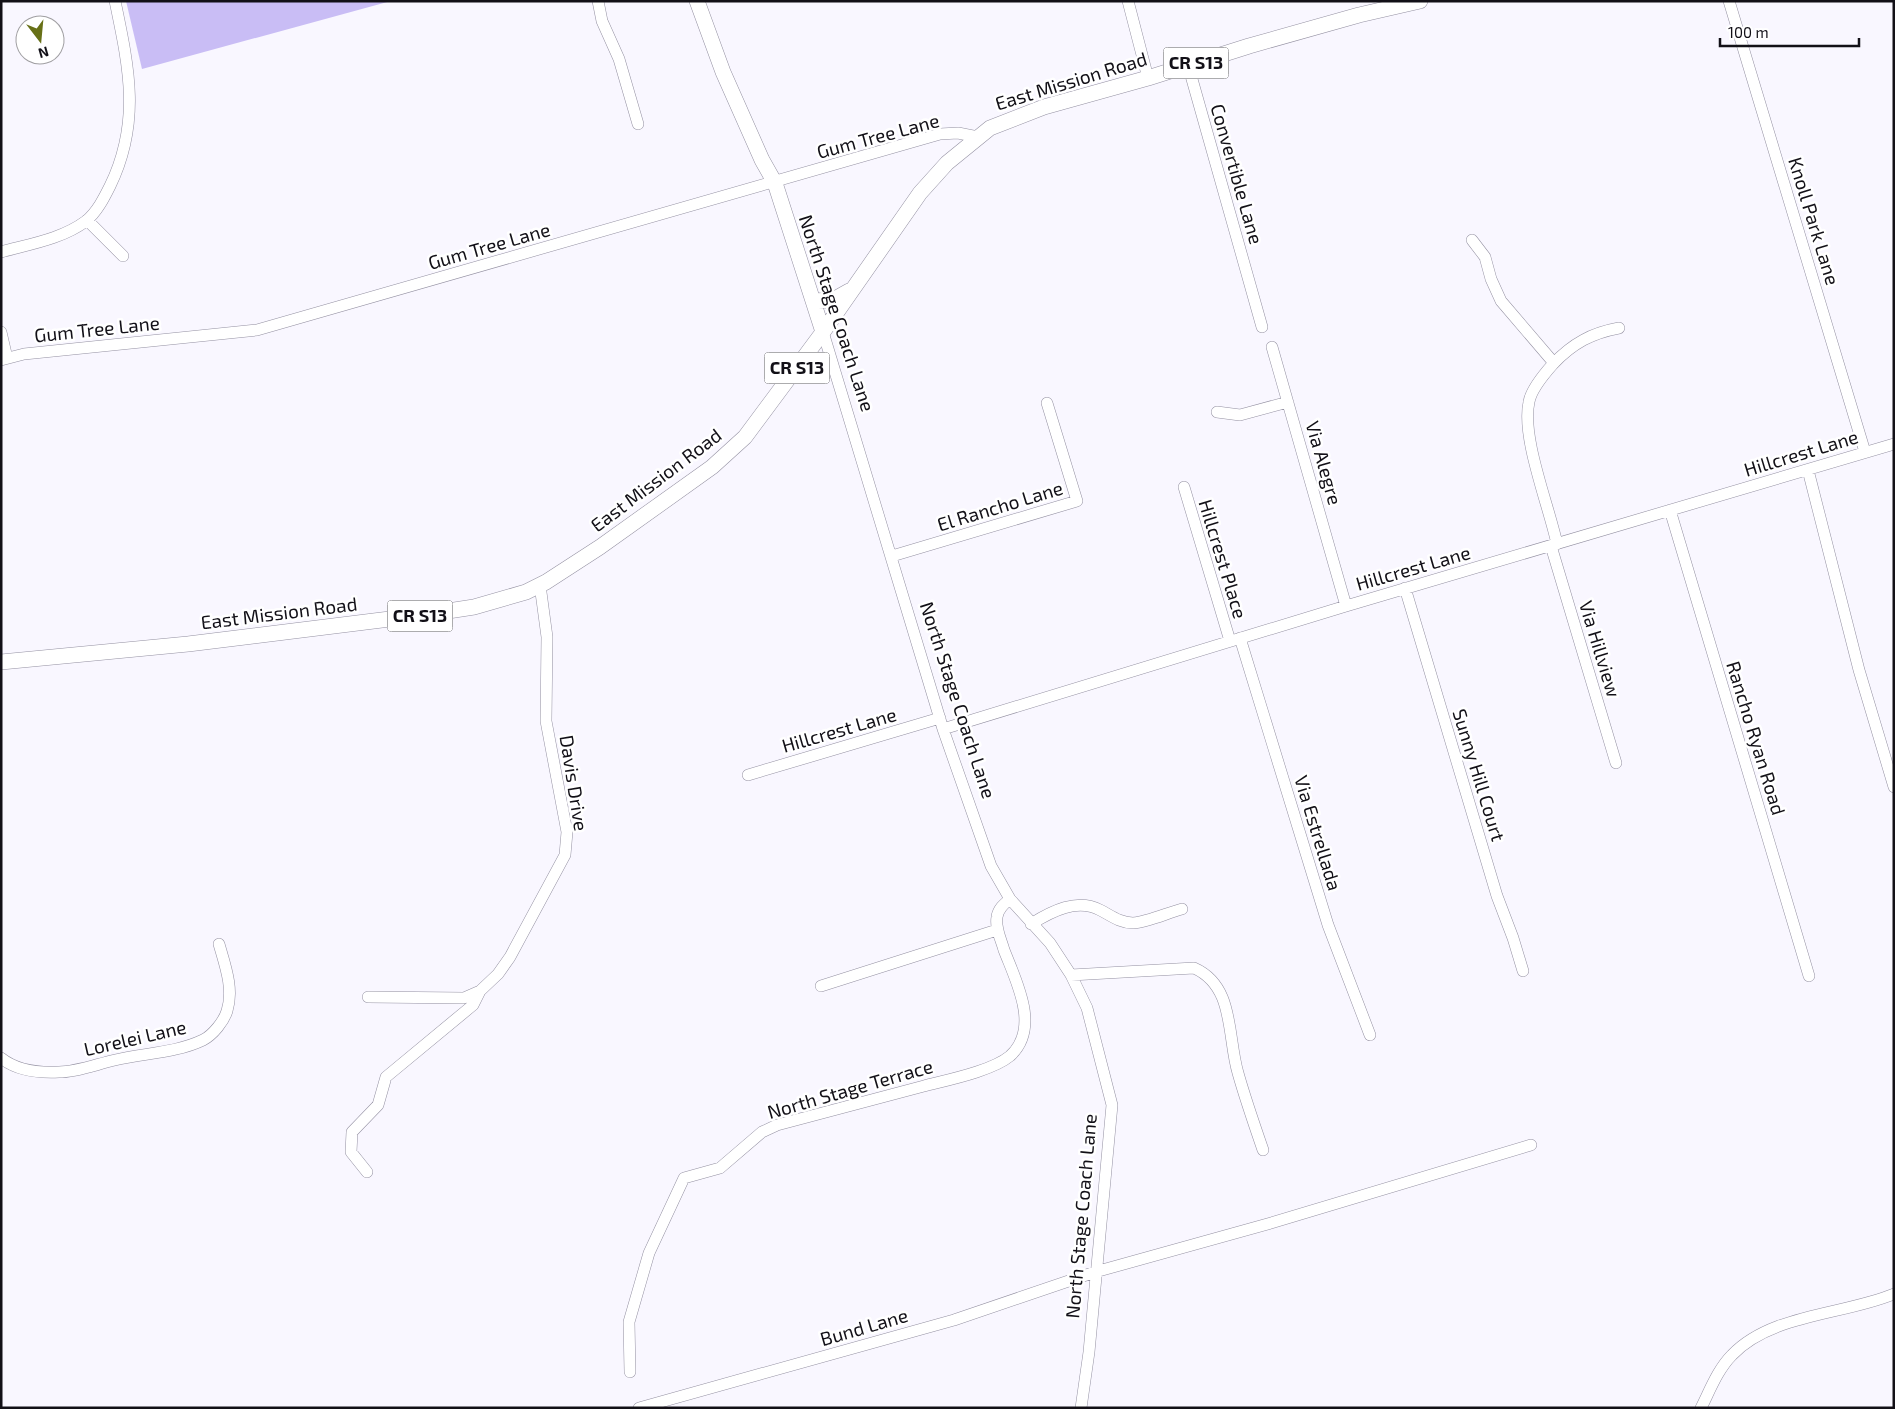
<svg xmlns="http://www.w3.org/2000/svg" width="1895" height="1409" font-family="'Exo 2',sans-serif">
	<rect width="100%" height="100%" fill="#f9f7ff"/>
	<path fill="#c9bdf5" d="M 126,1 L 391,1 L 142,69 Z"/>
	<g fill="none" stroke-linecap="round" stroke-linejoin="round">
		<g stroke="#9491a2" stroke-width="12">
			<path id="minor" d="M 598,1 L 602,21 L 619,59 L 638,124
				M 1128,1 L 1148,78
				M 1729,1 L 1865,452
				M 1188,65 L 1262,327
				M 87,220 L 123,256
				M 1472,240 L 1485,257 L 1491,279 L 1501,301 L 1554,363
				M 1,252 C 30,244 62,239 86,221 C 97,212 104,198 110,186 C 141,122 129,68 115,1
				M 1,332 L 7,358
				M 823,332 L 943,729 L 991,866 L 1010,899 L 1050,943 L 1071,975 L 1087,1008 L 1112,1105 L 1089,1352 L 1081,1408
				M 1272,347 L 1346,606
				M 1,360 L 24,354 L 257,330 L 940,134 L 958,133 L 978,137
				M 1217,412 L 1240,415 L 1288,402
				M 1808,470 L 1859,670 L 1894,787
				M 1184,487 L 1230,641
				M 1670,510 L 1809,976
				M 1557,544 C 1549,506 1521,437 1529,402 C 1531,389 1545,373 1553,364 C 1573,343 1592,333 1619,328
				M 1551,546 L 1616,763
				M 892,556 L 1077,501 L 1047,403
				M 1405,588 L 1497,896 L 1513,938 L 1523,971
				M 1240,638 L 1328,925 L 1370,1035
				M 943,729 L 1346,606 L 1894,444
				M 748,775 L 940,718
				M 1031,924 C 1052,911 1077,898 1100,910 C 1110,915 1120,923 1133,923 C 1148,922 1167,913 1182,909
				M 1071,975 L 1194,968 C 1235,986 1227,1036 1238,1073 C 1245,1098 1254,1124 1263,1150
				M 821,986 L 997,930
				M 368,997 L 464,998 L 480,991 L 498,974 L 510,957 L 565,855 L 567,832 L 546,721 L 547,637 L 540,585
				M 1,1058 C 16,1070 39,1073 59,1072 C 77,1072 97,1064 115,1060 C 144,1053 176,1053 203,1040 C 213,1035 224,1021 227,1011 C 234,989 225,965 219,944
				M 367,1172 L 351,1152 L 352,1132 L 378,1105 L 386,1077 L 473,1005 L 480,991
				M 630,1372 L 629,1322 L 649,1253 L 684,1178 L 720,1168 L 762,1132 L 777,1125 C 826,1112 875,1099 924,1086 C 947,1080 992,1071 1010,1056 C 1041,1028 1016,981 1004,950 C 1001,939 995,928 997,917 C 998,909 1004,904 1010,899
				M 639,1408 L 954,1320 L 1095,1272 L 1271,1223 L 1531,1145
				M 1701,1408 C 1710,1390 1718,1369 1732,1355 C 1771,1314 1843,1315 1894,1294"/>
		</g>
		<g stroke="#9491a2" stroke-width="16">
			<path id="major" d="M 697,1 L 723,72 L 762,160 L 775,183 L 823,332
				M 813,301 L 833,300 L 849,291
				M 1,662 L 188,644 L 422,615 L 474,607 L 526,592 L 546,582 L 600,547 L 712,467 L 745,437 L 823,332 L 920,193 L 947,163 L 990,128 L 1044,107 L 1148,78 L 1249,46 L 1359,15 L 1420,1"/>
		</g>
		<use href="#minor" stroke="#fff" stroke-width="11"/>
		<use href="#major" stroke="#fff" stroke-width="15"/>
	</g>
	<g text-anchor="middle" stroke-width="5" stroke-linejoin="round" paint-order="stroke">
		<g fill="#fff" stroke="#59585d" stroke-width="1">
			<rect x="1163.5" y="47.5" width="65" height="31" rx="4"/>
			<rect x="764.5" y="352.5" width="65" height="31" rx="4"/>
			<rect x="387.5" y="600.5" width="65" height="31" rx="4"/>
		</g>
		<g font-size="18" font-weight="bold" fill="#121017">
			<text x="1196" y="69">CR S13</text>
			<text x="797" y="374">CR S13</text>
			<text x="420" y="622">CR S13</text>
		</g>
		<g font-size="19" fill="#121017" stroke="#fff">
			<text transform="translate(1071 81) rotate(-17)" y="7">East Mission Road</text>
			<text transform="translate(878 136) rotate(-15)" y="7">Gum Tree Lane</text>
			<text transform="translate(1237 174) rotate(74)" y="7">Convertible Lane</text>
			<text transform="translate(1814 221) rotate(73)" y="7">Knoll Park Lane</text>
			<text transform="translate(489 246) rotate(-16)" y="7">Gum Tree Lane</text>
			<text transform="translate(837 313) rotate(72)" y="7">North Stage Coach Lane</text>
			<text transform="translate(97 329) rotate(-6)" y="7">Gum Tree Lane</text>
			<text transform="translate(1801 453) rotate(-17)" y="7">Hillcrest Lane</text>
			<text transform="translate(1324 463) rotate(74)" y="7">Via Alegre</text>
			<text transform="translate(656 480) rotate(-37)" y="7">East Mission Road</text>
			<text transform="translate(1000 506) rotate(-17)" y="7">El Rancho Lane</text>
			<text transform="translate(1223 559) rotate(73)" y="7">Hillcrest Place</text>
			<text transform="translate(1413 568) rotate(-16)" y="7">Hillcrest Lane</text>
			<text transform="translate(279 613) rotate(-7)" y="7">East Mission Road</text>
			<text transform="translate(1600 649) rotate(73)" y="7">Via Hillview</text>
			<text transform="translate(958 700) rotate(72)" y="7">North Stage Coach Lane</text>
			<text transform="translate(839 730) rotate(-16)" y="7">Hillcrest Lane</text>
			<text transform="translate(1756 738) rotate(73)" y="7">Rancho Ryan Road</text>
			<text transform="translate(1479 775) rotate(73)" y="7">Sunny Hill Court</text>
			<text transform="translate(574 783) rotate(81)" y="7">Davis Drive</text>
			<text transform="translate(1318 833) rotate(73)" y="7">Via Estrellada</text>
			<text transform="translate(135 1038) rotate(-13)" y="7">Lorelei Lane</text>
			<text transform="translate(850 1089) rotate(-16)" y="7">North Stage Terrace</text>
			<text transform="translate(1081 1216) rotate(-85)" y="7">North Stage Coach Lane</text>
			<text transform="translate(864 1327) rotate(-16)" y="7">Bund Lane</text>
		</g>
	</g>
	<rect width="1895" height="1409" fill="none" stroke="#121017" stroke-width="5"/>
	<g transform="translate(40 40) rotate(164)"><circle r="24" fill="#ffffff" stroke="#a09fa2"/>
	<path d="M0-4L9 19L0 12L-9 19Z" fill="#677017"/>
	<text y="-8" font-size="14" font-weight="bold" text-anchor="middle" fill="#121017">N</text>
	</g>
	<path d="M1720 38v8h139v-8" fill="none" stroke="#121017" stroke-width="2.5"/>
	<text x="1728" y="38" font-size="15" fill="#121017" stroke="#ffffff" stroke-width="4" paint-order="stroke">100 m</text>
</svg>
